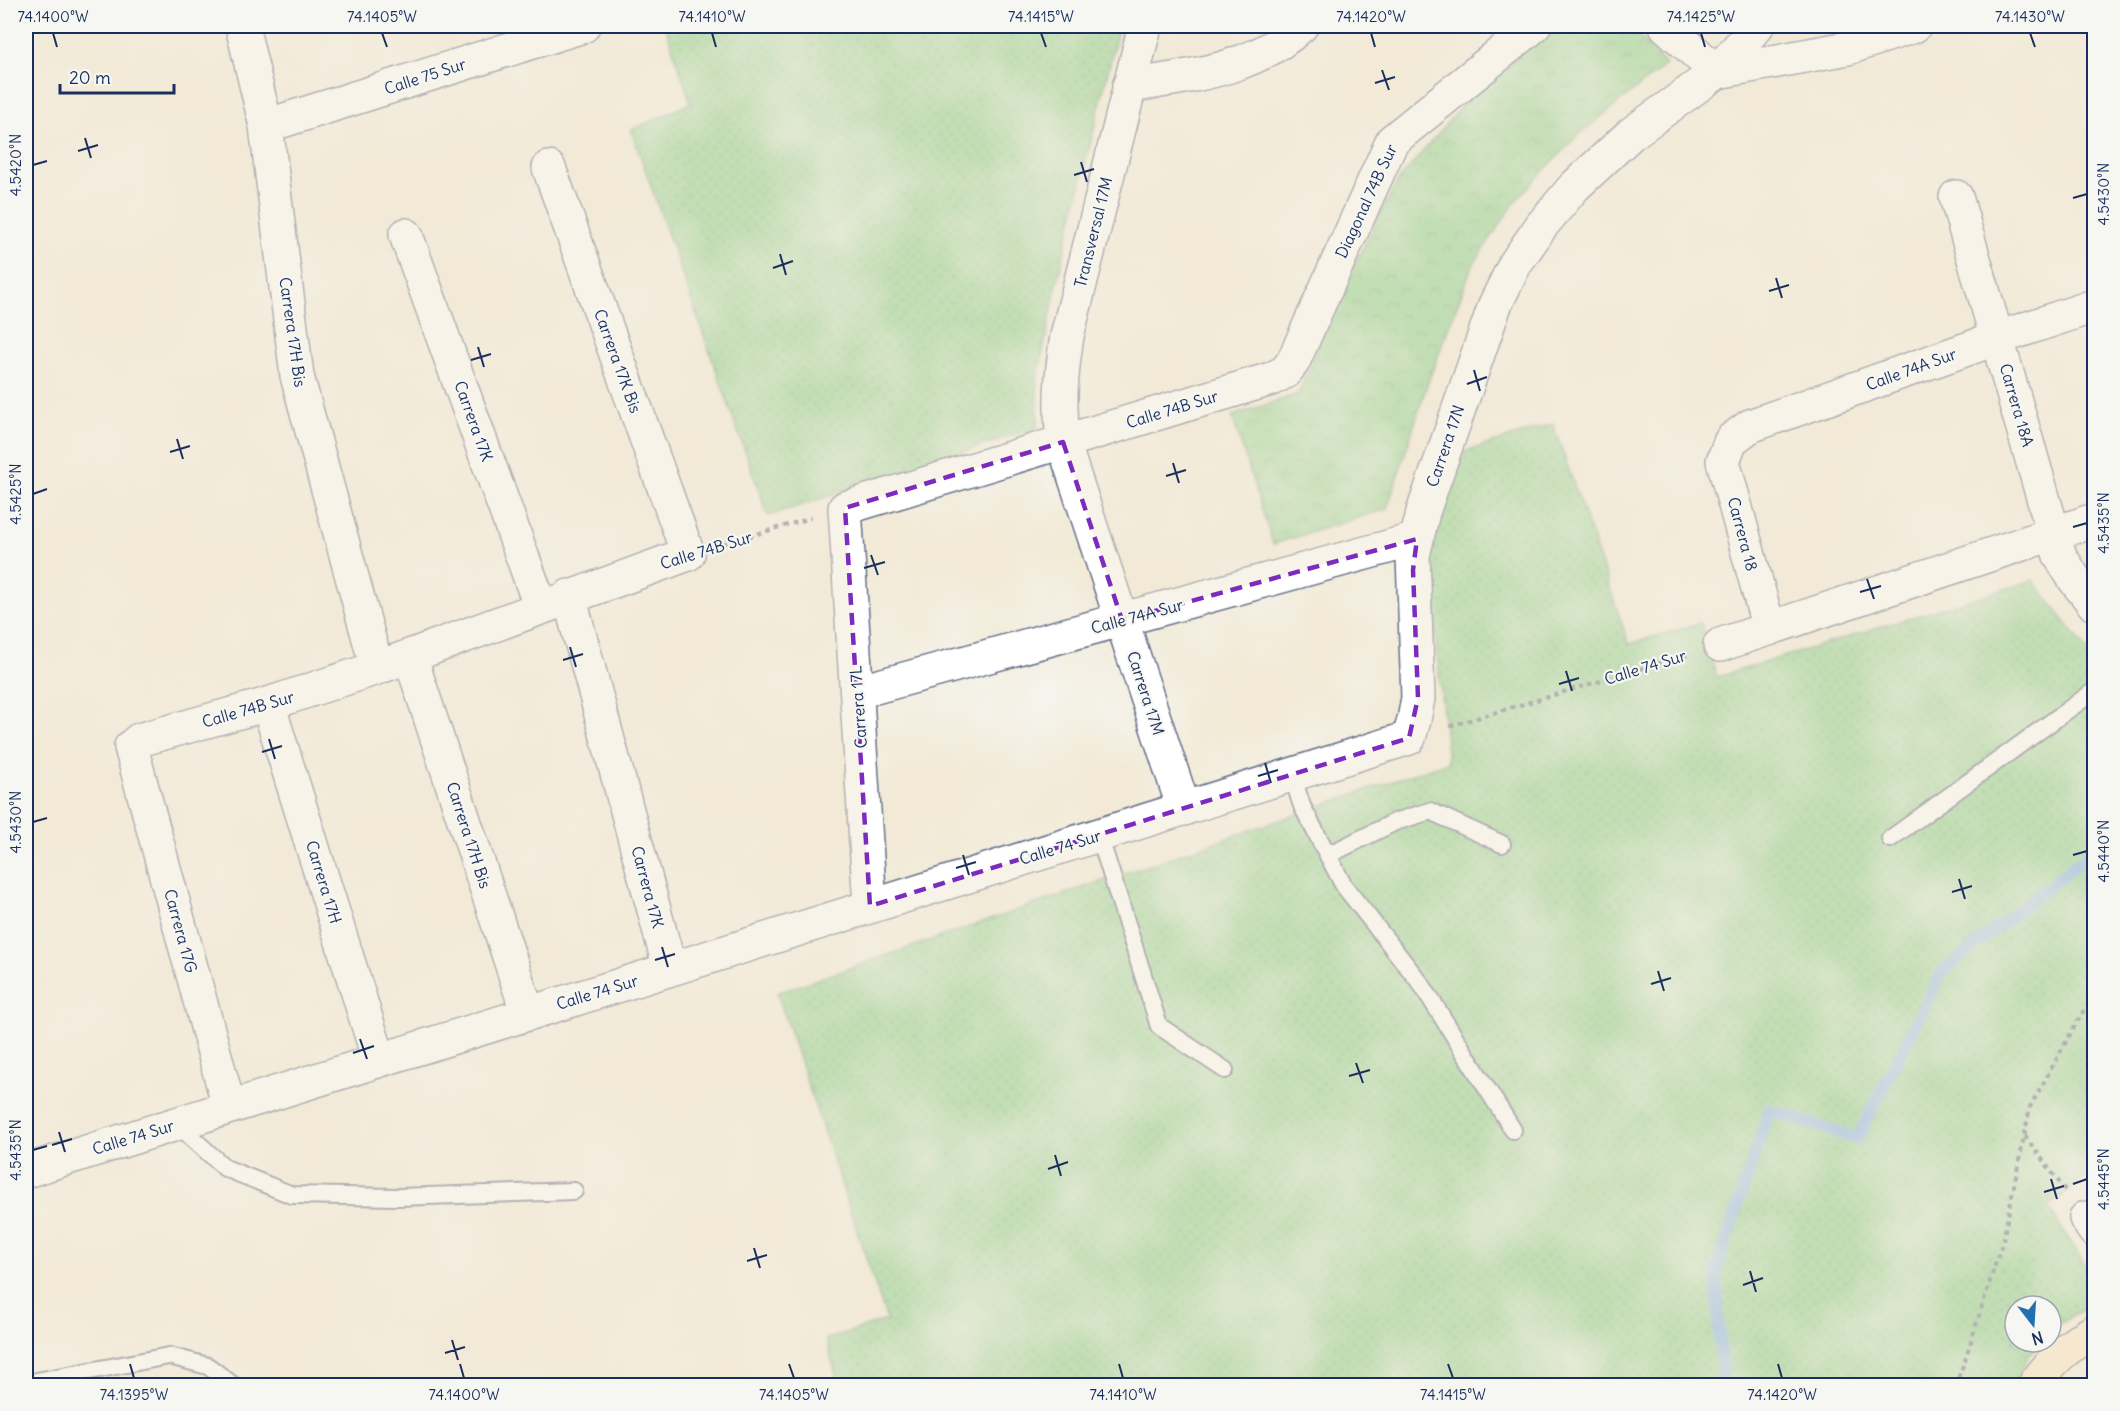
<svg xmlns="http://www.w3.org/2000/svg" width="2120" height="1411" font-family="Delius,sans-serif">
	<defs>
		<pattern id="grass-dots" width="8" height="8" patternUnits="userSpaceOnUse" patternTransform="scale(1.5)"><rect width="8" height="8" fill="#88d08b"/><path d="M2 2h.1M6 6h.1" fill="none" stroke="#6ea975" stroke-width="1.8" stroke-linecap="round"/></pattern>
		<pattern id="park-crowns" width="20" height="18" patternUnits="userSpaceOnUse" patternTransform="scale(1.5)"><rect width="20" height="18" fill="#88d08b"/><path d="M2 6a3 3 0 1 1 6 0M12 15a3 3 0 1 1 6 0" fill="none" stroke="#6ea975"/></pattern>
	</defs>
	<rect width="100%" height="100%" fill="#f6f6f2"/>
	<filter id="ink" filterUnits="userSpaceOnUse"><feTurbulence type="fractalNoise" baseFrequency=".0167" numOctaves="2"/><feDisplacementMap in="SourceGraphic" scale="12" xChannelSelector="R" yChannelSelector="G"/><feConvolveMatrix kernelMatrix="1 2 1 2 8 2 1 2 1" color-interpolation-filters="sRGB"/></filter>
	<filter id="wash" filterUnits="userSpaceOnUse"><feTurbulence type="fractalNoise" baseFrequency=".008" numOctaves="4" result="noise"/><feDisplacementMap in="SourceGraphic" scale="24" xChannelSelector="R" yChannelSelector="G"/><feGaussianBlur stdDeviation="1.35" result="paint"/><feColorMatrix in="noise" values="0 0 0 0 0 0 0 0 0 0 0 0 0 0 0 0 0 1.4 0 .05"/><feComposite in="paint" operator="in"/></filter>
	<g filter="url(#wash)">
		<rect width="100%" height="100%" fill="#f2ead7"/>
		<path fill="url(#grass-dots)" stroke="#528074" stroke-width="1.5" d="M 665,26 L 1119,26 L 1060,269 L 1037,380 L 1038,427 L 768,516 L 631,130 L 691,103 Z
			M 1553,424 L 1629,644 L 1701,623 L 1717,677 L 2033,580 L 2094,659 L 2094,1171 L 2048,1207 L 2094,1279 L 2094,1302 L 2057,1325 L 2051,1332 L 2051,1306 L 2015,1306 L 2015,1342 L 2041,1342 L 2029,1355 L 2015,1385 L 839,1385 L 826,1339 L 887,1320 L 777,993 L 1448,762 L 1429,575 L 1434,518 L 1466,451 Z"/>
		<path fill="url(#park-crowns)" stroke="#528074" stroke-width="1.5" d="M 1550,26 L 1631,26 L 1666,65 L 1575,138 L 1517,199 L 1472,266 L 1428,382 L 1387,509 L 1273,544 L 1232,416 L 1298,394 L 1342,288 L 1397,182 L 1465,102 Z"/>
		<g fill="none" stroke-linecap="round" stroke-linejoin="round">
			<path stroke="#7baee8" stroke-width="12" d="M 1724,1386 L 1721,1360 L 1716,1272 L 1769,1110 L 1857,1139 L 1942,972 L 2094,850"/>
		</g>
	</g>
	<g filter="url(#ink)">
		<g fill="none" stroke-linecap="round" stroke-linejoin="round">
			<g stroke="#667088" stroke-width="20">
				<path id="lane" d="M 1292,775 L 1302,806 L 1344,886 L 1422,985 L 1513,1130
					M 1099,835 L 1159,1026 L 1225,1070
					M 1890,839 L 2094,691
					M 1328,855 L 1395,822 L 1430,811 L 1502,844
					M 177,1124 L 225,1168 L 292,1195 L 398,1197 L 574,1191
					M 26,1383 L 169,1356 L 208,1366 L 234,1386"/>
			</g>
			<g stroke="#667088" stroke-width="36">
				<path id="street" d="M 242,26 L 266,126 L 297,376 L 377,668
					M 1145,26 L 1067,336 C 1061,374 1059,403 1063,442 L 1184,809
					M 1666,26 L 1717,72 L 1848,48 L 1914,26
					M 1129,86 C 1190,76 1254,70 1301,26
					M 266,126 L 583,26
					M 1956,197 L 2060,556 L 2075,580 L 2094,604
					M 406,235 L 541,608
					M 569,596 L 670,969
					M 1769,629 L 1723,461 L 1731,440 L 1750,426 L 1998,338 L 2094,306
					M 1720,645 L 2094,520
					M 410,656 L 528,1014
					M 857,692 L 1417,539
					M 268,704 L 379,1060
					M 870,906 L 845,508 L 1271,379 L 1285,372 L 1293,362 L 1392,141 L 1534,26
					M 229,1107 L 131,747 L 139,740 L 268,704 L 377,668 L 688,554 L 549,168
					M 26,1171 L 1409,738 L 1414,720 L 1418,698 L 1413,556 L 1423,512 L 1495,305 L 1515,264 L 1542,225 L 1574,187 L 1631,134 L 1717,72 L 1757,26
					M 2086,1218 L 2094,1230"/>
			</g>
			<g stroke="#667088" stroke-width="36">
				<path id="secondary" d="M 2034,1386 C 2052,1359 2067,1347 2094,1331"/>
			</g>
			<path stroke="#667088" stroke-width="4" stroke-dasharray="4.5 4.5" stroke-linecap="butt" d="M 723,544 L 811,518
				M 1450,726 L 1687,655
				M 2025,1136 L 2065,1190
				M 1955,1386 L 1965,1360 L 2003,1240 L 2030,1107 L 2082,1013 L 2094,998"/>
			<use href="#lane" stroke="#fff" stroke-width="16"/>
			<use href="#street" stroke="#fff" stroke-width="33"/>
			<use href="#secondary" stroke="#fbe6c3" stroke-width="33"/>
		</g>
	</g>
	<path d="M0 0H2120V1411H0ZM 1063,442 L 1122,620 L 1417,539 L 1413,570 L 1418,698 L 1409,738 L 870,906 L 845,508 Z" fill="#f2ead7" fill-opacity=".55" fill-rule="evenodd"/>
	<path fill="none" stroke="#7b2cbf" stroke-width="4.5" stroke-dasharray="12 8" stroke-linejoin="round" d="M 1063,442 L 1122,620 L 1417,539 L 1413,570 L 1418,698 L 1409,738 L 870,906 L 845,508 Z"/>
	<path fill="none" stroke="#1b2f5e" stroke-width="2" d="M 53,33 L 57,47M 382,33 L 387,47M 712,33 L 716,47M 1041,33 L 1046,47M 1371,33 L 1375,47M 1701,33 L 1705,47M 2030,33 L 2035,47M 1382,70 L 1389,90M 1375,83 L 1395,77M 85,138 L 91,158M 78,151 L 98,145M 1081,162 L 1087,182M 33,165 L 47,161M 1074,175 L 1094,169M 2073,198 L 2087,194M 780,254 L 786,275M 773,268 L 793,261M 1776,278 L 1782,298M 1769,291 L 1789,285M 478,347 L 484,367M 471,360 L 491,354M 1474,370 L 1480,391M 1467,384 L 1487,377M 177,439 L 183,459M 170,452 L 190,446M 1173,463 L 1179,483M 1166,476 L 1186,470M 33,494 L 47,489M 2073,527 L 2087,523M 871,555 L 878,575M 864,568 L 885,562M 1867,579 L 1874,599M 1860,592 L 1881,586M 570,647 L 576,667M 563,660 L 583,654M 1566,671 L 1572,691M 1559,684 L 1579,678M 269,739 L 275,759M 262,752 L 282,746M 1265,763 L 1271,783M 1258,776 L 1278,770M 33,822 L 47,818M 963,855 L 969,875M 2073,855 L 2087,851M 956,868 L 976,862M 1959,879 L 1965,899M 1952,892 L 1972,886M 662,947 L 668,967M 655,960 L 675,954M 1658,971 L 1664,991M 1651,984 L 1671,978M 360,1039 L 367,1059M 353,1053 L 374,1046M 1356,1063 L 1363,1083M 1349,1076 L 1370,1070M 59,1132 L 65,1152M 52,1145 L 72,1139M 33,1150 L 47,1146M 1055,1155 L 1061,1176M 1048,1169 L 1068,1162M 2051,1179 L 2057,1199M 2073,1184 L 2087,1179M 2044,1192 L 2064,1186M 754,1248 L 760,1268M 747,1261 L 767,1255M 1750,1271 L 1756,1292M 1743,1285 L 1763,1278M 452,1340 L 458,1360M 445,1353 L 465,1347M 130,1364 L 134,1378M 460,1364 L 464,1378M 789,1364 L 794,1378M 1119,1364 L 1123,1378M 1448,1364 L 1453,1378M 1778,1364 L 1782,1378"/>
	<g text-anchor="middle" stroke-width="4.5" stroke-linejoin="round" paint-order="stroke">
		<g font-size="16" fill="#1b2f5e" stroke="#f6f6f2">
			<text transform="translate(425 76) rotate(-18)" y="6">Calle 75 Sur</text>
			<text transform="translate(1366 201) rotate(-65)" y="6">Diagonal 74B Sur</text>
			<text transform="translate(1093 232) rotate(-76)" y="6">Transversal 17M</text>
			<text transform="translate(293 332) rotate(82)" y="6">Carrera 17H Bis</text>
			<text transform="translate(618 361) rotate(70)" y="6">Carrera 17K Bis</text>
			<text transform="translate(1911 369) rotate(-20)" y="6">Calle 74A Sur</text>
			<text transform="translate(2017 405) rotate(74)" y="6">Carrera 18A</text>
			<text transform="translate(1172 409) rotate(-17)" y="6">Calle 74B Sur</text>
			<text transform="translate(474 421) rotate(70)" y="6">Carrera 17K</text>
			<text transform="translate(1445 446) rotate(-71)" y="6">Carrera 17N</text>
			<text transform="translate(1743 534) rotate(75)" y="6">Carrera 18</text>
			<text transform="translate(706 550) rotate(-17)" y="6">Calle 74B Sur</text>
			<text transform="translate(1137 616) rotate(-15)" y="6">Calle 74A Sur</text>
			<text transform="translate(1645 667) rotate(-17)" y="6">Calle 74 Sur</text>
			<text transform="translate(1146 693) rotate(72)" y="6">Carrera 17M</text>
			<text transform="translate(858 707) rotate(-94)" y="6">Carrera 17L</text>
			<text transform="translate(248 709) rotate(-16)" y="6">Calle 74B Sur</text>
			<text transform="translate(469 835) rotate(72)" y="6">Carrera 17H Bis</text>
			<text transform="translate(1060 847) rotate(-17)" y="6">Calle 74 Sur</text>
			<text transform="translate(324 882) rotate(73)" y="6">Carrera 17H</text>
			<text transform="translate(648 887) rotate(75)" y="6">Carrera 17K</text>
			<text transform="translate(181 931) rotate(75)" y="6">Carrera 17G</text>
			<text transform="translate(597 992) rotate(-17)" y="6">Calle 74 Sur</text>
			<text transform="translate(133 1137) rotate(-17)" y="6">Calle 74 Sur</text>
		</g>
	</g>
	<rect width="2120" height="1411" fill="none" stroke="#f6f6f2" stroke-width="66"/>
	<g transform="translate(2033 1324) rotate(163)"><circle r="28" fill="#f6f6f2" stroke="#9ea6b7" stroke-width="1.5"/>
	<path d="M0-4.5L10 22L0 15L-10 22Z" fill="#1f6fb2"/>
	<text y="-9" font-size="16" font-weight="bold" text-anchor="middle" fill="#1b2f5e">N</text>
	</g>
	<path d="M60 84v9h114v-9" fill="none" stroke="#1b2f5e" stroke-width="3"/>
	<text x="69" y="84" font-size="18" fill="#1b2f5e" stroke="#f6f6f2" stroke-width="4.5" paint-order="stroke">20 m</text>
	<rect x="33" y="33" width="2054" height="1345" fill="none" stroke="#1b2f5e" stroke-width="2"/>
	<g font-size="15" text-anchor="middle" fill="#1b2f5e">
		<text x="53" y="22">74.1400°W</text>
		<text x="382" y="22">74.1405°W</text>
		<text x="712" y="22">74.1410°W</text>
		<text x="1041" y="22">74.1415°W</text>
		<text x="1371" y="22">74.1420°W</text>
		<text x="1701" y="22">74.1425°W</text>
		<text x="2030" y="22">74.1430°W</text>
		<text transform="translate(16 165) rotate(-90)" y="5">4.5420°N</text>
		<text transform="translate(2104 194) rotate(-90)" y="5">4.5430°N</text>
		<text transform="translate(16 494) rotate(-90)" y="5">4.5425°N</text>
		<text transform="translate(2104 523) rotate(-90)" y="5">4.5435°N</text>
		<text transform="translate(16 822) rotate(-90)" y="5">4.5430°N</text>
		<text transform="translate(2104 851) rotate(-90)" y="5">4.5440°N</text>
		<text transform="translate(16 1150) rotate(-90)" y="5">4.5435°N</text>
		<text transform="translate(2104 1179) rotate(-90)" y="5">4.5445°N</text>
		<text x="134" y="1400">74.1395°W</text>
		<text x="464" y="1400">74.1400°W</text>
		<text x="794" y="1400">74.1405°W</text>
		<text x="1123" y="1400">74.1410°W</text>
		<text x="1453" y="1400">74.1415°W</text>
		<text x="1782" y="1400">74.1420°W</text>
	</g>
</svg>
